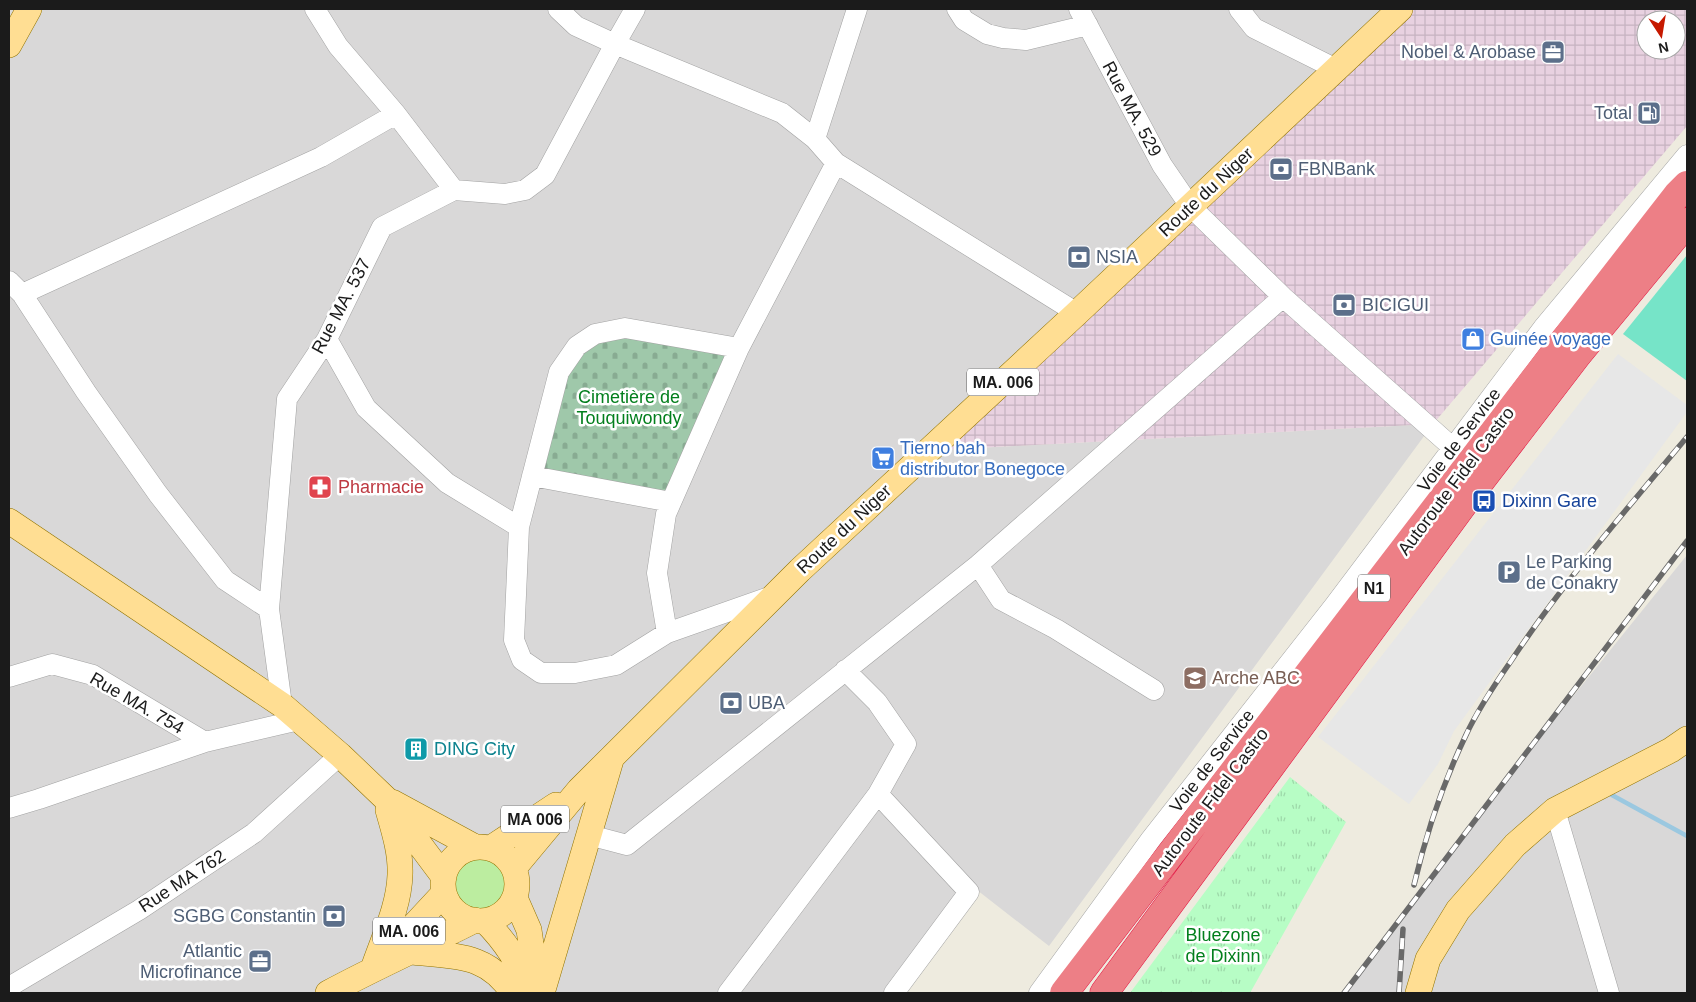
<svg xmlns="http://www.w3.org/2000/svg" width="1696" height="1002" font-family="Helvetica,sans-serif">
	<defs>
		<pattern id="industrial-grid" width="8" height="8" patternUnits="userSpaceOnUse" patternTransform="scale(1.25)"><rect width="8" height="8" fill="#e8d1e0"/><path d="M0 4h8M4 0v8" fill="none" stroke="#c6b3c0"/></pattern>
		<pattern id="cemetery-stones" width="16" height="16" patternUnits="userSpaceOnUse" patternTransform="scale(1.25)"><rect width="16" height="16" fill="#9fc8aa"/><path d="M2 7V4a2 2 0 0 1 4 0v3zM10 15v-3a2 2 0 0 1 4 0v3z" fill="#88ab92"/></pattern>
		<pattern id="park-tufts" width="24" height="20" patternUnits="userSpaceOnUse" patternTransform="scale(1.25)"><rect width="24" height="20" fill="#b7fdc5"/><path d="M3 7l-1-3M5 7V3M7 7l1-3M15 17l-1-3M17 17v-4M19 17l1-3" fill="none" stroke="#9dd8a9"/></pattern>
	</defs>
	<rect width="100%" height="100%" fill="#eeebdf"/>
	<path fill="#d9d8d8" d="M 9,9 L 1400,9 L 939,450 L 1433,424 L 1049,946 L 968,883 L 886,993 L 9,993 Z
		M 1687,555 L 1687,993 L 1345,993 L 1533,746 Z"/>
	<path fill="url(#industrial-grid)" fill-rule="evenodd" d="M 1405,9 L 1687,9 L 1687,126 L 1433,424 L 938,450 ZM 1646,20 L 1676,20 L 1676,50 L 1646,50 Z"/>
	<path fill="#bceda0" d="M 469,851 C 477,852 489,851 496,854 C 520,863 518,907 494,914 C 489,915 483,915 478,915 C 465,916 458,911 450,900 C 449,876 444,863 469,851 Z"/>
	<path fill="url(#cemetery-stones)" d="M 627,333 L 732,351 L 668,498 L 540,473 L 577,346 Z"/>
	<path fill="url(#park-tufts)" d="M 1290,777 L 1346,822 L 1250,993 L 1130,993 Z"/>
	<path fill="#76e4c8" d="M 1687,255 L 1687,381 L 1623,334 Z"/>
	<path fill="#e7e7e7" d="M 1618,354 L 1687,405 L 1687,412 L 1454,731 L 1438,764 L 1409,804 L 1318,737 Z"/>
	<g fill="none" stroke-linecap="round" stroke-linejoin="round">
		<path stroke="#9bc8e0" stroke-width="4.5" d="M 1610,794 L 1687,836"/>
		<g stroke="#a2a2a2" stroke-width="21">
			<path id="minor" d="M 315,9 L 338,46 L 396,114 L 454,190
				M 558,9 L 576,26 L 615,44 L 782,113 L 815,139 L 836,163 L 1077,313
				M 957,9 L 964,20 L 987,34 L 1003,38 L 1026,40 L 1088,25
				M 1079,9 L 1162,165 L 1190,206 L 1283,297 L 1452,447
				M 1239,9 L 1254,28 L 1336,69
				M 815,139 L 857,9
				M 9,281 L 22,294 L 86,392 L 158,494 L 225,580 L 269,609
				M 22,294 L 321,157 L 396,114
				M 327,339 L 366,408 L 447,483 L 519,527
				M 532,476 L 671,502
				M 978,565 L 1001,600 L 1056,629 L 1154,690
				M 772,596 L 667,633 L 657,573 L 666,514 L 739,348 L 836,163
				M 667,633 L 616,665 L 575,673 L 541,673 L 522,660 L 514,640 L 519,527 L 559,372 L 577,346 L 595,334 L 625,328 L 739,348
				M 9,677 L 52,664 L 93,675 L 205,742
				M 282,705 L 269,609 L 287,399 L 327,339 L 382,227 L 454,190 L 505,194 L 525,190 L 545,175 L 615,44 L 635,9
				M 878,794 L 969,892 L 894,993
				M 9,808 L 39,799 L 205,742 L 299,720
				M 1555,810 L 1609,993
				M 589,835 L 627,845 L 978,565 L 1283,297
				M 9,987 L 139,910 L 254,833 L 340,755
				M 728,993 L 878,794 L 906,744 L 877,702 L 845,670
				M 1039,993 L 1151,839 L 1334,606 L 1543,328 L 1687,155"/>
		</g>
		<g stroke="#927400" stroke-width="26">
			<path id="major" d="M 9,45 L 29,9
				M 9,521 L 282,705 L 340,755 L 385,798 L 444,877
				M 392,802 L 475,847
				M443 884a37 37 0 1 1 74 0a37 37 0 1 1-74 0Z
				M 491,848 L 556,805
				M 514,868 L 579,790 L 800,570 L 1077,313 L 1400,9
				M 515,898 L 529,930 L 532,951 L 533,993
				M 485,921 C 506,942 518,962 530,989
				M 413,952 C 456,957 487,953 513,993
				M 380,962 L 444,893
				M 373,969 C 383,939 399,907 400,875 C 401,853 394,831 388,810
				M 328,993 C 376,967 426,945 475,920
				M 542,993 L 611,760
				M 1418,993 L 1428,959 L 1458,910 L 1515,845 L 1555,810 L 1671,750 L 1687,739"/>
		</g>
		<g stroke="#e31642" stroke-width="29">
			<path id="highway" d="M 1064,993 L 1555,352 L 1677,195 L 1687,185
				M 1104,993 L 1476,487 L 1578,354 L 1687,222"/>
		</g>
		<use href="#minor" stroke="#fff" stroke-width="20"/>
		<use href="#major" stroke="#ffde93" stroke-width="25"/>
		<use href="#highway" stroke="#ed7f86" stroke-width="28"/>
		<g stroke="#696969" stroke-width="5.5">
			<path id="rail" d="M 1414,885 C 1426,834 1443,783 1466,735 C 1478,709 1495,684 1511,661 C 1564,581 1626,510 1687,437
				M 1344,993 L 1687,541
				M 1399,993 L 1403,929"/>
		</g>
		<use href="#rail" stroke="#fff" stroke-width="4" stroke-dasharray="11" stroke-linecap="butt"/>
	</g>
	<defs>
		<g id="office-square" transform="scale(1.25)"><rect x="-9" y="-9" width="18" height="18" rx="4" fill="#5c6f8a" stroke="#fff"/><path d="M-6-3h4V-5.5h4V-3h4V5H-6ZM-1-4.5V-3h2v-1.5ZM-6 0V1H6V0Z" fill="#fff"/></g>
		<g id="fuel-square" transform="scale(1.25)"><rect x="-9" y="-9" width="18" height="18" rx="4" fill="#5c6f8a" stroke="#fff"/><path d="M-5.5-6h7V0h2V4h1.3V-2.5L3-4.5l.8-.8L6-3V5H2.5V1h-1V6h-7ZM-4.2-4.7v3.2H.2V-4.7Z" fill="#fff"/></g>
		<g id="bank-square" transform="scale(1.25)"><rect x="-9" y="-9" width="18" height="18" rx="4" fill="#5c6f8a" stroke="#fff"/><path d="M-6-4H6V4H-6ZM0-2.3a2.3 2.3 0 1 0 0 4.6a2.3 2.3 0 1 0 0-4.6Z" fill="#fff"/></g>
		<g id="shop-square" transform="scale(1.25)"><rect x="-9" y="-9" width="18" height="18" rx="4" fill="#3f7fe0" stroke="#fff"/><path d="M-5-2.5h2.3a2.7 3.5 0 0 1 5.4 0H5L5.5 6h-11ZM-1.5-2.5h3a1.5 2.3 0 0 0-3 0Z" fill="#fff"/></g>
		<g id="supermarket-square" transform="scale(1.25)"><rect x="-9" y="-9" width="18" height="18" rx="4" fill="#3f7fe0" stroke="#fff"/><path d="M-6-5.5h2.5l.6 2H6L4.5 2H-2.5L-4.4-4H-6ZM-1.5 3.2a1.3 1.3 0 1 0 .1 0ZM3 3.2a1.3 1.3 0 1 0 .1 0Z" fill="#fff"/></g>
		<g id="pharmacy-square" transform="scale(1.25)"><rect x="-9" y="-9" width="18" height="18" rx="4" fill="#e0444e" stroke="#fff"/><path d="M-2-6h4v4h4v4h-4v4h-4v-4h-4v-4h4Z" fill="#fff"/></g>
		<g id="bus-square" transform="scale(1.25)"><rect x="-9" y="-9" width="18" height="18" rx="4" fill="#1a4fb4" stroke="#fff"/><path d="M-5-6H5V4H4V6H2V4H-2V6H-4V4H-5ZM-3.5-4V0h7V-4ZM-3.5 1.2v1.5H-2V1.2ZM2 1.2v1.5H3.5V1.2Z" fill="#fff"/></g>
		<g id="parking-square" transform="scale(1.25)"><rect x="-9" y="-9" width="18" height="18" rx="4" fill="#5c6f8a" stroke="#fff"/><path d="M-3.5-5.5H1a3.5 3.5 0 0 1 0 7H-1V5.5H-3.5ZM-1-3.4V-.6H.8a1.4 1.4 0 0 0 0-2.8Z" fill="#fff"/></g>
		<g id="school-square" transform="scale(1.25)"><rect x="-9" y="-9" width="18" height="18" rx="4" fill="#8d6e63" stroke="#fff"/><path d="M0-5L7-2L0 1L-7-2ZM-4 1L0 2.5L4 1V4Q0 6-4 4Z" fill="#fff"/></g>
		<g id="building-square" transform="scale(1.25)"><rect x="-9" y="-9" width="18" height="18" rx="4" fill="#0f9aa8" stroke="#fff"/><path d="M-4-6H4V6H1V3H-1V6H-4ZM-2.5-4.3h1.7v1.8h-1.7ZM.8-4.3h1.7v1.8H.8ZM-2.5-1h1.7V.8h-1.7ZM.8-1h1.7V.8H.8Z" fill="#fff"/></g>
	</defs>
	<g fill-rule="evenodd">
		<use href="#office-square" x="1553" y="52"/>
		<use href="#fuel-square" x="1649" y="113"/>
		<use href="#bank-square" x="1281" y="169"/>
		<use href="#bank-square" x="1079" y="257"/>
		<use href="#bank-square" x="1344" y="305"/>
		<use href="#shop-square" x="1473" y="339"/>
		<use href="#supermarket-square" x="883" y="458"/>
		<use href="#pharmacy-square" x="320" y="487"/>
		<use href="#bus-square" x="1484" y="501"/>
		<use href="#parking-square" x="1509" y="572"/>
		<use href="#school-square" x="1195" y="678"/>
		<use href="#bank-square" x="731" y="703"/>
		<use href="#building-square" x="416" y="749"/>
		<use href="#bank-square" x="334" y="916"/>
		<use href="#office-square" x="260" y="961"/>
	</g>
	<g text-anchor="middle" stroke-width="5" stroke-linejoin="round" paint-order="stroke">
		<g fill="#fff" stroke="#5f5f5f" stroke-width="1">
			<rect x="967" y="368.5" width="72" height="27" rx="4"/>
			<rect x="1358" y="574.5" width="32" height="27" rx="4"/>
			<rect x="501" y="805.5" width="68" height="27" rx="4"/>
			<rect x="373" y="917.5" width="72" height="27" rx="4"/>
		</g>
		<g font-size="16" font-weight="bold" fill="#1b1b1b">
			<text x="1003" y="388">MA. 006</text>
			<text x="1374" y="594">N1</text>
			<text x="535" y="825">MA 006</text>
			<text x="409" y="937">MA. 006</text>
		</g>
		<g font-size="18" fill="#4e5e75" stroke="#fff" text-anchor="start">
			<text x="1536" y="58" text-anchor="end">Nobel &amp; Arobase</text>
			<text x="1632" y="119" text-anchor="end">Total</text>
			<text x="1298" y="175">FBNBank</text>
			<text x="1096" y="263">NSIA</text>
			<text x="1362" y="311">BICIGUI</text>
			<text x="1526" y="568">Le Parking<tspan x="1526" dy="21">de Conakry</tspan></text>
			<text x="748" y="709">UBA</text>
			<text x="316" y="922" text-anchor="end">SGBG Constantin</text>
			<text x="242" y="957" text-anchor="end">Atlantic<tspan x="242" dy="21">Microfinance</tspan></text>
		</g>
		<g font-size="18" fill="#1b1b1b" stroke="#fff">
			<text transform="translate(1132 109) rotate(62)" y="6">Rue MA. 529</text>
			<text transform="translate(1206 192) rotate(-43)" y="6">Route du Niger</text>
			<text transform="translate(341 306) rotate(-62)" y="6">Rue MA. 537</text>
			<text transform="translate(1459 440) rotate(-53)" y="6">Voie de Service</text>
			<text transform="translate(1456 481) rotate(-53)" y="6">Autoroute Fidel Castro</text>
			<text transform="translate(844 529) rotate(-43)" y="6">Route du Niger</text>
			<text transform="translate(137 703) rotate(30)" y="6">Rue MA. 754</text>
			<text transform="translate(1212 761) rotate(-52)" y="6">Voie de Service</text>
			<text transform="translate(1210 802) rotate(-53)" y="6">Autoroute Fidel Castro</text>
			<text transform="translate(182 881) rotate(-33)" y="6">Rue MA 762</text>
		</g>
		<g font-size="18" fill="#366cbe" stroke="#fff" text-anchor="start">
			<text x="1490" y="345">Guinée voyage</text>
			<text x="900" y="454">Tierno bah<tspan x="900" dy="21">distributor Bonegoce</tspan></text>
		</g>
		<g font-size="18" fill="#037f1d" stroke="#fff">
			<text x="629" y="403">Cimetière de<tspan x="629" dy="21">Touquiwondy</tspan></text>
			<text x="1223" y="941">Bluezone<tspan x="1223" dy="21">de Dixinn</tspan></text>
		</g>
		<g font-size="18" fill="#be3a42" stroke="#fff" text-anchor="start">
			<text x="338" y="493">Pharmacie</text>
		</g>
		<g font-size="18" fill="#164399" stroke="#fff" text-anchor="start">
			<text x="1502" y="507">Dixinn Gare</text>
		</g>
		<g font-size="18" fill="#785e54" stroke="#fff" text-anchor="start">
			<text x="1212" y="684">Arche ABC</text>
		</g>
		<g font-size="18" fill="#0d838f" stroke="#fff" text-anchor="start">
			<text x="434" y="755">DING City</text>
		</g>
	</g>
	<rect width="1696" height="1002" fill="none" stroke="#1b1b1b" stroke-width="20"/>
	<g transform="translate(1661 35) rotate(168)"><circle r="24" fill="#ffffff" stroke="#a4a4a4"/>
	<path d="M0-4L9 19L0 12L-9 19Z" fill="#c61900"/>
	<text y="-8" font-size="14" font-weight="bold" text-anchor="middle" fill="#1b1b1b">N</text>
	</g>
</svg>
